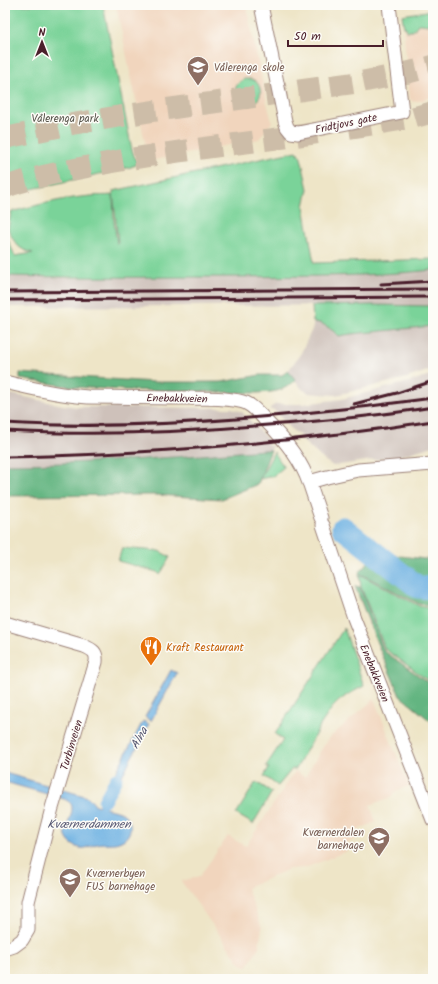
<svg xmlns="http://www.w3.org/2000/svg" width="438" height="984" font-family="Kalam,sans-serif">
	<rect width="100%" height="100%" fill="#fdfcf7"/>
	<filter id="ink" filterUnits="userSpaceOnUse"><feTurbulence type="fractalNoise" baseFrequency=".025" numOctaves="2"/><feDisplacementMap in="SourceGraphic" scale="8" xChannelSelector="R" yChannelSelector="G"/><feConvolveMatrix kernelMatrix="1 2 1 2 8 2 1 2 1" color-interpolation-filters="sRGB"/></filter>
	<filter id="wash" filterUnits="userSpaceOnUse"><feTurbulence type="fractalNoise" baseFrequency=".012" numOctaves="4" result="noise"/><feDisplacementMap in="SourceGraphic" scale="16" xChannelSelector="R" yChannelSelector="G"/><feGaussianBlur stdDeviation="0.9" result="paint"/><feColorMatrix in="noise" values="0 0 0 0 0 0 0 0 0 0 0 0 0 0 0 0 0 1.4 0 .05"/><feComposite in="paint" operator="in"/></filter>
	<g filter="url(#wash)">
		<rect width="100%" height="100%" fill="#eee5c7"/>
		<path fill="#f1d5bd" d="M 116,5 L 246,5 L 267,103 L 272,122 L 259,139 L 149,161 Z
			M 433,10 L 433,97 L 424,99 L 424,100 L 412,102 L 412,100 L 410,100 L 402,15 Z
			M 374,699 L 409,786 L 394,792 L 391,797 L 370,805 L 376,822 L 355,831 L 358,838 L 344,844 L 347,851 L 305,868 L 289,869 L 247,888 L 262,928 L 259,947 L 247,967 L 240,963 L 181,881 L 199,877 L 228,836 L 240,843 L 246,846 L 295,771 L 305,777 L 327,740 Z"/>
		<path fill="#cec1ba" d="M 433,270 L 433,306 L 375,305 L 5,307 L 5,276 L 78,278 L 316,276 L 411,272 Z
			M 313,322 L 319,322 L 331,329 L 339,336 L 351,334 L 433,326 L 433,369 L 407,378 L 336,395 L 320,394 L 309,393 L 302,389 L 288,371 L 301,353 L 313,327 Z
			M 433,374 L 433,446 L 399,456 L 333,466 L 324,460 L 305,443 L 302,440 L 301,436 L 292,430 L 274,410 L 270,410 L 270,408 L 276,404 L 303,404 L 342,399 L 409,382 Z
			M 5,393 L 63,405 L 78,407 L 232,408 L 242,412 L 268,440 L 268,446 L 273,445 L 271,450 L 192,456 L 118,461 L 44,464 L 5,464 Z"/>
		<path fill="#7ad399" stroke="#627962" d="M 5,5 L 103,5 L 132,150 L 137,163 L 136,165 L 128,168 L 126,168 L 5,195 Z
			M 433,10 L 432,27 L 429,24 L 428,25 L 421,24 L 418,24 L 413,31 L 406,31 L 406,27 L 404,27 L 402,15 Z
			M 244,79 C 245,79 251,79 251,79 C 259,81 263,91 259,98 C 257,101 253,103 251,105 L 244,104 L 238,101 C 234,90 234,85 244,79 Z
			M 297,151 L 301,158 L 308,189 L 304,206 L 314,263 L 433,259 L 433,270 C 368,277 302,276 236,277 C 159,277 82,278 5,276 L 5,233 L 15,256 L 33,253 C 18,250 14,242 8,229 L 11,212 C 37,205 64,198 91,196 C 98,195 105,196 113,195 L 114,221 L 117,244 L 118,243 L 113,191 Z
			M 375,305 L 433,306 L 433,326 L 351,334 L 339,336 C 331,329 323,322 313,322 L 312,306 Z
			M 274,452 L 284,467 L 273,476 L 260,479 Z
			M 122,548 L 159,551 L 170,557 L 160,575 L 157,572 L 118,561 Z
			M 359,574 L 419,606 L 433,609 L 433,684 L 385,649 L 361,587 Z
			M 344,628 L 364,686 L 347,695 L 339,701 L 332,708 L 321,724 L 296,769 L 292,769 L 278,786 L 264,776 L 269,768 L 266,766 L 283,740 L 275,734 Z
			M 256,782 L 272,792 L 253,824 L 236,814 Z"/>
		<path fill="#63b581" stroke="#566a56" d="M 288,371 L 296,380 C 282,392 275,392 257,393 L 125,390 L 73,387 L 20,379 L 20,373 L 154,382 L 221,382 L 260,375 L 282,375 Z
			M 264,450 L 271,450 L 258,484 L 222,499 L 156,495 L 5,496 L 5,464 C 92,464 178,457 264,450 Z
			M 376,553 L 433,560 L 433,606 L 419,604 L 359,573 Z
			M 355,586 L 360,587 L 384,651 L 433,686 L 433,723 L 400,696 L 377,643 Z"/>
		<path fill="#6db1e2" stroke="#5c6886" d="M 171,670 L 177,673 L 151,721 L 145,717 Z
			M 143,721 L 149,724 L 111,797 L 105,793 Z
			M 5,773 L 88,797 L 94,804 L 98,806 L 102,800 L 107,803 L 105,808 C 111,810 120,811 125,815 C 134,823 131,837 121,841 C 114,845 105,842 97,844 C 93,845 89,847 85,848 C 81,849 76,847 73,845 C 57,834 72,822 72,808 C 72,803 68,801 64,799 L 5,782 Z"/>
		<g fill="none" stroke-linecap="round" stroke-linejoin="round">
			<path stroke="#6db1e2" stroke-width="13" d="M 104,801 L 116,779"/>
			<path stroke="#6db1e2" stroke-width="23" d="M 343,528 L 418,587 L 433,588"/>
		</g>
	</g>
	<g filter="url(#ink)">
		<g fill="none" stroke-linecap="round" stroke-linejoin="round">
			<path stroke="#cdbda8" stroke-width="22" stroke-dasharray="22 11" stroke-linecap="butt" d="M 349,128 L 412,118 L 433,112
				M 5,138 L 72,124 L 153,111 L 361,82 L 406,73 L 433,66
				M 5,187 C 40,175 76,169 112,162 C 180,150 248,143 317,133"/>
			<g stroke="#9c8279" stroke-width="15">
				<path id="minor" d="M 261,5 L 285,121 L 287,127 L 291,132 L 298,133 L 402,112 L 389,5
					M 5,382 C 33,389 59,395 88,397 C 122,397 157,398 191,398 C 208,399 230,397 246,403 C 253,406 261,415 266,421 C 284,439 301,459 309,483
					M 321,518 L 309,482 L 327,477 L 358,470 L 433,464
					M 323,525 L 354,618 L 433,820
					M 5,623 L 84,646 C 93,650 97,652 96,662 L 52,808 L 28,902 L 28,930 L 22,940 L 14,946 L 5,949"/>
			</g>
			<use href="#minor" stroke="#fff" stroke-width="13"/>
			<path stroke="#4a1f2b" stroke-width="3" d="M 381,284 L 433,281
				M 5,292 L 433,289
				M 5,300 L 433,297
				M 354,404 L 397,393 L 433,381
				M 5,423 C 105,429 204,423 304,413 C 347,409 390,404 433,398
				M 5,431 C 94,436 179,433 268,425 C 323,421 378,416 433,407
				M 5,457 C 78,456 150,452 223,446 C 293,440 363,432 433,421"/>
		</g>
	</g>
	<defs>
		<g id="school-pin" transform="scale(1.15)"><path d="M0 17L-7.5 6A9.5 9.5 0 1 1 7.5 6Z" fill="#8d6e63" stroke="#fdfcf7"/><path d="M0-5L7-2L0 1L-7-2ZM-4 1L0 2.5L4 1V4Q0 6-4 4Z" fill="#fff"/></g>
		<g id="restaurant-pin" transform="scale(1.15)"><path d="M0 17L-7.5 6A9.5 9.5 0 1 1 7.5 6Z" fill="#e8710a" stroke="#fdfcf7"/><path d="M-5-6h1v4h1v-4h1v4h1v-4h1v5L-1.5 .5V6h-2V.5L-5-1ZM5-6V6H3V1.5H1.5Q1.5-4 5-6Z" fill="#fff"/></g>
	</defs>
	<g fill-rule="evenodd">
		<use href="#school-pin" x="198" y="67"/>
		<use href="#restaurant-pin" x="151" y="647"/>
		<use href="#school-pin" x="379" y="838"/>
		<use href="#school-pin" x="70" y="879"/>
	</g>
	<g text-anchor="middle" stroke-width="3" stroke-linejoin="round" paint-order="stroke">
		<g font-size="11" fill="#785e54" stroke="#fdfcf7" text-anchor="start">
			<text x="214" y="71">Vålerenga skole</text>
			<text x="364" y="836" text-anchor="end">Kværnerdalen<tspan x="364" dy="13">barnehage</tspan></text>
			<text x="86" y="877">Kværnerbyen<tspan x="86" dy="13">FUS barnehage</tspan></text>
		</g>
		<g font-size="11" fill="#58554c" stroke="#fdfcf7">
			<text x="65" y="122">Vålerenga park</text>
		</g>
		<g font-size="11" fill="#4a1f2b" stroke="#fdfcf7">
			<text transform="translate(346 123) rotate(-12)" y="4">Fridtjovs gate</text>
			<text transform="translate(177 398) rotate(1)" y="4">Enebakkveien</text>
			<text transform="translate(375 673) rotate(68)" y="4">Enebakkveien</text>
			<text transform="translate(71 745) rotate(-73)" y="4">Turbinveien</text>
		</g>
		<g font-size="11" fill="#c56008" stroke="#fdfcf7" text-anchor="start">
			<text x="166" y="651">Kraft Restaurant</text>
		</g>
		<g font-size="12" font-style="italic" fill="#585974" stroke="#fdfcf7">
			<text transform="translate(139 738) rotate(-61)" y="4">Alna</text>
			<text x="89" y="828">Kværnerdammen</text>
		</g>
	</g>
	<rect width="438" height="984" fill="none" stroke="#fdfcf7" stroke-width="20"/>
	<g transform="translate(42 42)" stroke="#fdfcf7" stroke-width="3" paint-order="stroke">
	<path d="M0-3L7 15L0 10L-7 15Z" fill="#4a1f2b"/>
	<text y="-6" font-size="11" font-weight="bold" text-anchor="middle" fill="#4a1f2b">N</text>
	</g>
	<path d="M288 40v6h95v-6" fill="none" stroke="#4a1f2b" stroke-width="2"/>
	<text x="294" y="40" font-size="12" fill="#4a1f2b" stroke="#fdfcf7" stroke-width="3" paint-order="stroke">50 m</text>
</svg>
